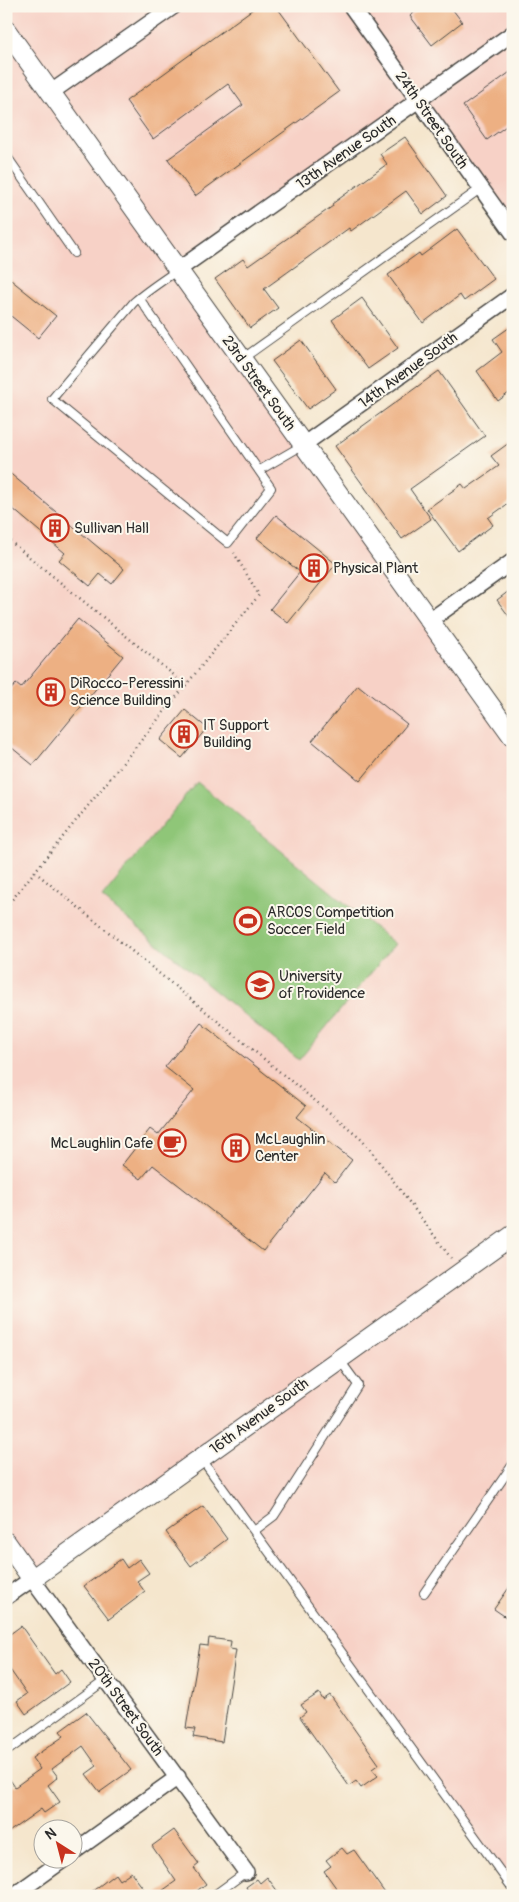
<svg xmlns="http://www.w3.org/2000/svg" width="519" height="1902" font-family="Pangolin,sans-serif">
	<rect width="100%" height="100%" fill="#fbf7ec"/>
	<filter id="ink" filterUnits="userSpaceOnUse"><feTurbulence type="fractalNoise" baseFrequency=".02" numOctaves="2"/><feDisplacementMap in="SourceGraphic" scale="10" xChannelSelector="R" yChannelSelector="G"/><feConvolveMatrix kernelMatrix="1 2 1 2 8 2 1 2 1" color-interpolation-filters="sRGB"/></filter>
	<filter id="wash" filterUnits="userSpaceOnUse"><feTurbulence type="fractalNoise" baseFrequency=".0096" numOctaves="4" result="noise"/><feDisplacementMap in="SourceGraphic" scale="20" xChannelSelector="R" yChannelSelector="G"/><feGaussianBlur stdDeviation="1.12" result="paint"/><feColorMatrix in="noise" values="0 0 0 0 0 0 0 0 0 0 0 0 0 0 0 0 0 1.4 0 .05"/><feComposite in="paint" operator="in"/></filter>
	<g filter="url(#wash)">
		<rect width="100%" height="100%" fill="#f5e6cd"/>
		<path fill="#f7d1c6" d="M 6,6 L 513,6 L 513,233 L 418,101 L 178,270 L 513,736 L 513,1889 L 201,1458 L 32,1579 L 6,1543 Z"/>
		<path fill="#8fc678" stroke="#5d7852" d="M 197,782 L 395,944 L 299,1060 L 102,898 Z"/>
		<g id="blocks">
			<path fill="#edb083" d="M 257,6 L 276,6 L 339,92 L 195,196 L 168,159 L 243,105 L 228,84 L 153,139 L 126,101 Z
				M 422,6 L 450,6 L 462,22 L 432,45 L 410,16 Z
				M 513,70 L 513,121 L 487,140 L 463,106 Z
				M 405,137 L 447,196 L 423,214 L 406,191 L 351,231 L 349,228 L 264,289 L 278,308 L 250,328 L 215,279 L 243,259 L 248,266 L 333,206 L 332,204 L 387,164 L 380,154 Z
				M 457,229 L 494,279 L 464,301 L 460,295 L 423,323 L 388,275 L 419,253 L 421,256 Z
				M 6,276 L 56,316 L 38,338 L 6,312 Z
				M 362,298 L 398,348 L 368,369 L 332,320 Z
				M 513,325 L 513,390 L 498,401 L 477,371 L 502,352 L 493,339 Z
				M 301,340 L 336,389 L 308,409 L 272,361 Z
				M 439,371 L 485,436 L 410,489 L 431,519 L 402,539 L 335,446 Z
				M 513,440 L 513,500 L 488,518 L 493,525 L 458,551 L 427,509 L 462,484 L 466,489 L 499,466 L 491,456 Z
				M 6,470 L 124,569 L 112,584 L 100,574 L 90,586 L 59,560 L 65,553 L 6,503 Z
				M 276,515 L 336,564 L 288,623 L 270,609 L 300,572 L 257,538 Z
				M 513,588 L 513,622 L 497,600 Z
				M 78,619 L 123,656 L 33,765 L 6,743 L 6,695 L 16,684 L 21,688 Z
				M 358,685 L 407,724 L 360,781 L 312,741 Z
				M 185,710 L 207,728 L 182,758 L 160,740 Z
				M 201,1023 L 306,1106 L 297,1117 L 352,1160 L 335,1182 L 325,1173 L 263,1251 L 153,1165 L 141,1179 L 122,1165 L 150,1129 L 158,1135 L 194,1090 L 165,1067 Z
				M 203,1506 L 227,1539 L 191,1566 L 166,1532 Z
				M 121,1559 L 127,1568 L 139,1559 L 149,1573 L 137,1581 L 145,1592 L 109,1619 L 84,1586 Z
				M 513,1582 L 513,1622 L 494,1609 Z
				M 21,1626 L 55,1674 L 61,1669 L 70,1682 L 26,1714 L 17,1701 L 27,1694 L 6,1664 L 6,1637 Z
				M 209,1638 L 231,1641 L 230,1649 L 236,1650 L 222,1742 L 193,1737 L 195,1729 L 186,1728 L 200,1645 L 208,1646 Z
				M 319,1693 L 323,1700 L 330,1695 L 379,1764 L 372,1769 L 378,1776 L 361,1788 L 356,1781 L 349,1786 L 300,1717 L 306,1712 L 301,1705 Z
				M 86,1712 L 131,1770 L 100,1792 L 86,1774 L 97,1766 L 83,1746 L 52,1769 L 58,1777 L 48,1785 L 60,1802 L 44,1813 L 41,1809 L 6,1834 L 6,1774 L 15,1787 L 40,1769 L 32,1758 L 64,1736 L 60,1731 Z
				M 174,1830 L 199,1864 L 194,1868 L 206,1884 L 190,1896 L 155,1896 L 176,1881 L 152,1846 Z
				M 342,1848 L 347,1854 L 354,1850 L 387,1896 L 342,1896 L 324,1871 L 331,1866 L 326,1860 Z
				M 131,1872 L 149,1896 L 86,1896 L 115,1874 L 119,1880 Z
				M 267,1877 L 281,1896 L 241,1896 L 248,1891 L 246,1887 L 257,1879 L 260,1883 Z"/>
		</g>
	</g>
	<g filter="url(#ink)">
		<use href="#blocks" fill-opacity="0" stroke="#494743" stroke-width="1"/>
		<g fill="none" stroke-linecap="round" stroke-linejoin="round">
			<g stroke="#494743" stroke-width="10">
				<path id="service" d="M 6,53 L 17,46
					M 6,155 L 74,253
					M 139,298 L 271,488 L 228,543 L 52,399 L 134,302 C 148,290 163,280 178,270
					M 242,359 L 480,189
					M 260,470 L 303,445
					M 201,1458 L 513,1889
					M 254,1531 L 274,1516 L 358,1385 L 339,1359
					M 424,1593 L 513,1464
					M 6,1752 L 107,1679
					M 213,1896 L 246,1872"/>
			</g>
			<g stroke="#494743" stroke-width="18">
				<path id="minor" d="M 351,6 L 513,233
					M 50,93 L 174,6
					M 178,270 L 513,33
					M 303,445 L 513,295
					M 429,621 L 513,561
					M 6,1597 L 32,1579 L 246,1872
					M 72,1853 L 178,1777
					M 13,1896 L 63,1860"/>
			</g>
			<g stroke="#494743" stroke-width="21">
				<path id="tertiary" d="M 6,30 L 513,737
					M 6,1542 L 32,1579 L 513,1235"/>
			</g>
			<path stroke="#494743" stroke-width="2.5" stroke-dasharray="1 4" stroke-linecap="butt" d="M 6,321 L 11,316
				M 6,538 L 186,685
				M 35,872 L 362,1139 L 451,1258
				M 6,907 L 259,595 L 234,553"/>
			<use href="#service" stroke="#fff" stroke-width="8"/>
			<use href="#minor" stroke="#fff" stroke-width="15"/>
			<use href="#tertiary" stroke="#fff" stroke-width="19"/>
		</g>
	</g>
	<defs>
		<g id="building-ring" transform="scale(1.4375)"><circle r="9.5" fill="#fbf7ec" stroke="#c8321e" stroke-width="1.5"/><path d="M-4-6H4V6H1V3H-1V6H-4ZM-2.5-4.3h1.7v1.8h-1.7ZM.8-4.3h1.7v1.8H.8ZM-2.5-1h1.7V.8h-1.7ZM.8-1h1.7V.8H.8Z" fill="#c8321e"/></g>
		<g id="stadium-ring" transform="scale(1.4375)"><circle r="9.5" fill="#fbf7ec" stroke="#c8321e" stroke-width="1.5"/><path d="M0-5a6.5 5 0 1 0 0 10a6.5 5 0 1 0 0-10ZM-3.5-1.8h7v3.6h-7Z" fill="#c8321e"/></g>
		<g id="university-ring" transform="scale(1.4375)"><circle r="9.5" fill="#fbf7ec" stroke="#c8321e" stroke-width="1.5"/><path d="M0-5L7-2L0 1L-7-2ZM-4 1L0 2.5L4 1V4Q0 6-4 4Z" fill="#c8321e"/></g>
		<g id="cafe-ring" transform="scale(1.4375)"><circle r="9.5" fill="#fbf7ec" stroke="#c8321e" stroke-width="1.5"/><path d="M-5.5-4.5H6V0H3Q3 3.5 0 3.5H-2.5Q-5.5 3.5-5.5 0ZM3-3.2v2h1.7v-2ZM-6 4.5H4V6H-6Z" fill="#c8321e"/></g>
	</defs>
	<g fill-rule="evenodd">
		<use href="#building-ring" x="55" y="528"/>
		<use href="#building-ring" x="314" y="568"/>
		<use href="#building-ring" x="51" y="692"/>
		<use href="#building-ring" x="184" y="734"/>
		<use href="#stadium-ring" x="248" y="921"/>
		<use href="#university-ring" x="260" y="985"/>
		<use href="#cafe-ring" x="172" y="1143"/>
		<use href="#building-ring" x="236" y="1148"/>
	</g>
	<g text-anchor="middle" stroke-width="4" stroke-linejoin="round" paint-order="stroke">
		<g font-size="15" fill="#2b2b2b" stroke="#fbf7ec">
			<text transform="translate(432 120) rotate(55)" y="5">24th Street South</text>
			<text transform="translate(346 152) rotate(-35)" y="5">13th Avenue South</text>
			<text transform="translate(408 370) rotate(-36)" y="5">14th Avenue South</text>
			<text transform="translate(259 383) rotate(54)" y="5">23rd Street South</text>
			<text transform="translate(259 1416) rotate(-36)" y="5">16th Avenue South</text>
			<text transform="translate(126 1707) rotate(54)" y="5">20th Street South</text>
		</g>
		<g font-size="15" fill="#2b2b2b" stroke="#fbf7ec" text-anchor="start">
			<text x="74" y="533">Sullivan Hall</text>
			<text x="333" y="573">Physical Plant</text>
			<text x="70" y="688">DiRocco-Peressini<tspan x="70" dy="17">Science Building</tspan></text>
			<text x="203" y="730">IT Support<tspan x="203" dy="17">Building</tspan></text>
			<text x="267" y="917">ARCOS Competition<tspan x="267" dy="17">Soccer Field</tspan></text>
			<text x="279" y="981">University<tspan x="279" dy="17">of Providence</tspan></text>
			<text x="255" y="1144">McLaughlin<tspan x="255" dy="17">Center</tspan></text>
			<text x="153" y="1148" text-anchor="end">McLaughlin Cafe</text>
		</g>
	</g>
	<rect width="519" height="1902" fill="none" stroke="#fbf7ec" stroke-width="25"/>
	<g transform="translate(58 1844) rotate(324)"><circle r="24" fill="#fbf7ec" stroke="#a8a59f"/>
	<path d="M0-4L9 19L0 12L-9 19Z" fill="#c8321e"/>
	<text y="-8" font-size="14" font-weight="bold" text-anchor="middle" fill="#2b2b2b">N</text>
	</g>
</svg>
